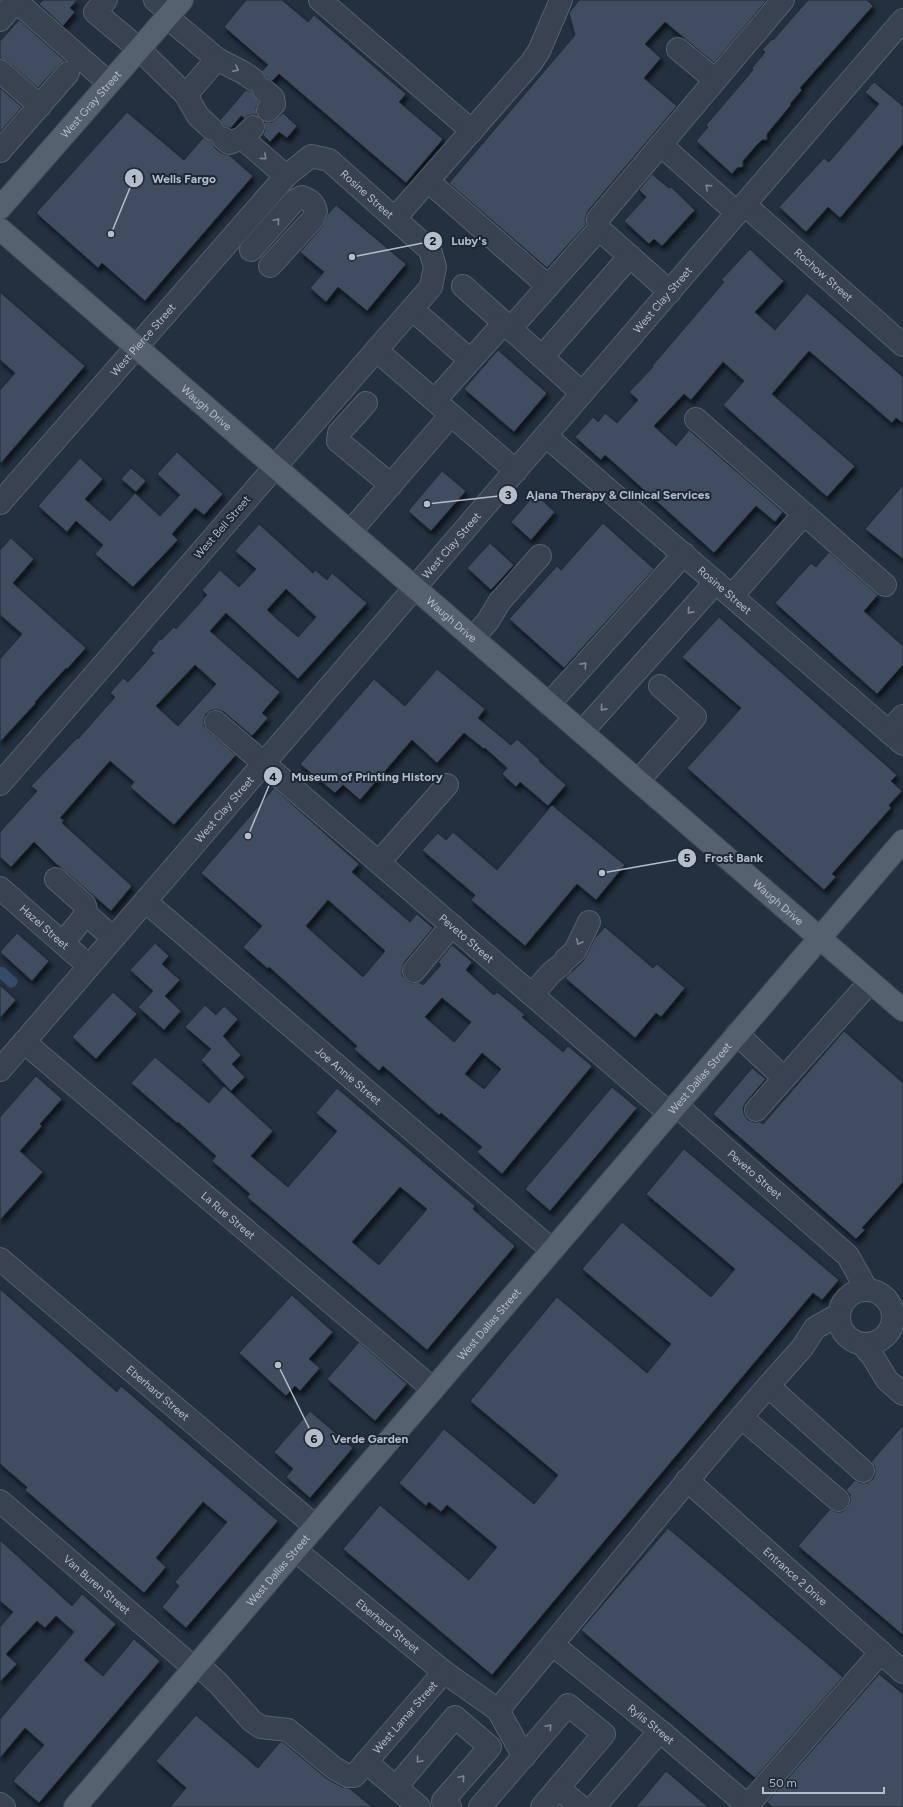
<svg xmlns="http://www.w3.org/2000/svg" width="903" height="1807" font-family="Figtree,sans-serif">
	<defs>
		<filter id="shadow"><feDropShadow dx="2.5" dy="4.5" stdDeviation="2" flood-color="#0009"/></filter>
	</defs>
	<rect width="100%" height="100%" fill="#233040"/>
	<path fill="#364b68" d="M 0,967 L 4,967 L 18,980 L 16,986 L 10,988 L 0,979 Z"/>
	<path fill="#3f4e60" stroke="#1f2937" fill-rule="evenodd" filter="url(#shadow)" d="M 43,0 L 77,0 L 70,8 L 75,12 L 63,26 L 39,4 Z
		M 246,0 L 282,0 L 308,22 L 314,15 L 406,94 L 399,102 L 443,139 L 406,183 L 279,74 L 272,81 L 266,78 L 262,71 L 268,65 L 224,27 Z
		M 579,0 L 767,0 L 714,63 L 665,22 L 645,44 L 661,58 L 644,78 L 677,106 L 588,211 L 586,216 L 586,225 L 547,268 L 449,183 L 575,35 L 569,13 Z
		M 808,0 L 867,0 L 873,6 L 800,88 L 802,90 L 790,104 L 791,105 L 767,134 L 767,140 L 762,140 L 756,146 L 743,161 L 743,167 L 737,168 L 732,174 L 696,141 L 708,127 L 706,125 L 753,70 L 752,68 L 765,52 L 762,50 L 772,39 L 773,40 Z
		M 19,20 L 65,61 L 59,65 L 38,88 L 8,62 L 0,59 L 0,41 Z
		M 874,82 L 903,106 L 903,144 L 840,218 L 828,207 L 806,232 L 779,207 L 824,158 L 829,162 L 879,104 L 865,92 Z
		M 0,88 L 22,107 L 0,132 Z
		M 246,90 L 252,92 L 259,102 L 256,107 L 257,115 L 250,115 L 244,118 L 241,116 L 231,128 L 224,126 L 220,120 Z
		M 127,112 L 184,160 L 203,138 L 211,141 L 215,148 L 221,153 L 229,155 L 253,176 L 145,301 L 102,263 L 98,268 L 36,213 Z
		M 283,113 L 297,126 L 287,138 L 279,132 L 270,142 L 263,135 L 265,130 L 264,122 L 272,122 Z
		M 652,174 L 669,188 L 671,187 L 695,210 L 662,246 L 654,239 L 649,244 L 624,221 L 646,197 L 639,190 Z
		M 336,205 L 406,264 L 367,311 L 338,287 L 326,302 L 310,288 L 324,272 L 300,252 L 322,227 L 328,214 Z
		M 750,249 L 784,281 L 755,312 L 775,330 L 807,293 L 903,377 L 903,423 L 896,418 L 892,423 L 809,351 L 772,394 L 855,466 L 827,497 L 723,405 L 744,381 L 723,362 L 691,400 L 684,394 L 654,426 L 676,446 L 689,430 L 783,512 L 775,522 L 756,506 L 714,553 L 605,455 L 601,460 L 575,437 L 593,417 L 598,422 L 605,413 L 617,423 L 638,400 L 629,392 L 653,367 L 652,366 L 724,282 L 721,280 Z
		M 0,292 L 85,366 L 0,464 L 0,390 L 15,373 L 0,360 Z
		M 498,350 L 547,393 L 514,432 L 464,389 Z
		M 177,452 L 223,494 L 204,515 L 195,508 L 172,534 L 178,540 L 133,587 L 95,554 L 103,545 L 76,521 L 67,532 L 38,506 L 80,458 L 103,479 L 85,499 L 110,521 L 135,493 L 160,516 L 180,495 L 157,474 Z
		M 131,468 L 146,481 L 136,492 L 121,479 Z
		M 442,471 L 466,491 L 431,531 L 408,511 Z
		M 903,485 L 903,559 L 865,529 Z
		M 535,494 L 555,512 L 531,540 L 511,522 Z
		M 603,523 L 654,569 L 564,668 L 509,619 L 557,566 L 561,570 Z
		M 259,524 L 313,573 L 315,570 L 327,580 L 332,573 L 367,603 L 298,679 L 226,613 L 210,631 L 280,692 L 262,713 L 268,718 L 252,736 L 224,712 L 219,710 L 212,710 L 206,714 L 204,720 L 204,726 L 208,731 L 236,755 L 174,825 L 130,787 L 134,782 L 110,761 L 60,818 L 64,820 L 62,823 L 132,886 L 111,911 L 64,870 L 56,864 L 34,842 L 11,867 L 0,857 L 0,832 L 37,791 L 31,786 L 77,738 L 78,739 L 115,697 L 110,693 L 123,678 L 128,682 L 154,653 L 151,650 L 160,639 L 161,640 L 174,627 L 176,629 L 207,595 L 202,590 L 220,570 L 239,587 L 256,569 L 235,551 ZM 286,589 L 316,617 L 298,637 L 267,610 ZM 195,665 L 216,684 L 178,726 L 156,706 Z
		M 11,538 L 34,559 L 13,583 L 86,648 L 67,669 L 66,668 L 35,702 L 36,703 L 0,742 L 0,659 L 22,634 L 0,615 L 0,550 Z
		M 490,543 L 514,565 L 491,590 L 467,568 Z
		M 829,552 L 878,595 L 864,611 L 903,646 L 903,665 L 877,694 L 775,603 L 811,563 L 816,567 Z
		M 719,617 L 897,775 L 891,781 L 902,791 L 889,805 L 891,808 L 832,874 L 836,877 L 824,890 L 687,768 L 741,708 L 682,657 Z
		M 437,669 L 485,709 L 478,718 L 511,745 L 517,739 L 540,760 L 539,761 L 566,785 L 548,806 L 520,782 L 516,787 L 502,774 L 507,768 L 485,748 L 484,749 L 464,733 L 437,763 L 412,740 L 360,800 L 343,785 L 335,793 L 300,764 L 374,679 L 405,706 Z
		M 274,788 L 359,864 L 352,872 L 410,922 L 417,914 L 433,928 L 404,963 L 402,969 L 402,976 L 406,980 L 412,983 L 419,982 L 423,985 L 441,965 L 438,962 L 452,945 L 472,962 L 466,970 L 494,995 L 497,992 L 512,1004 L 525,1015 L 522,1017 L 563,1052 L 568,1046 L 592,1066 L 502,1174 L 477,1152 L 482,1147 L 441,1113 L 439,1115 L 383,1066 L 379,1071 L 354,1049 L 357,1046 L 269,967 L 268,969 L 243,947 L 262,926 L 201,873 ZM 328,900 L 385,951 L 363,977 L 306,926 ZM 442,998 L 471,1022 L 454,1042 L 425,1017 ZM 482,1053 L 501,1069 L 484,1089 L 465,1074 Z
		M 552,805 L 625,865 L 596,900 L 577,884 L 525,946 L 471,900 L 475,895 L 422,850 L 438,833 L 446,840 L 453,832 L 497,870 Z
		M 605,927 L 653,968 L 657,964 L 685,988 L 661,1017 L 656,1013 L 635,1038 L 565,978 L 584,960 L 595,938 Z
		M 17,933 L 49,961 L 32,981 L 0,952 Z
		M 155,943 L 169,956 L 162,964 L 180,980 L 165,996 L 181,1011 L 164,1030 L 138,1007 L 153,991 L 130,970 Z
		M 0,985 L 16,1000 L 0,1018 Z
		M 113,992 L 137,1014 L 96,1059 L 72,1037 Z
		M 205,1005 L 216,1015 L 224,1006 L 238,1019 L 223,1036 L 241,1055 L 232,1064 L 245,1077 L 231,1091 L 201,1060 L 211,1049 L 185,1027 Z
		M 844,1031 L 903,1083 L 903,1182 L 862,1228 L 865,1230 L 856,1239 L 713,1114 L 752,1068 L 766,1079 L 746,1102 L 743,1108 L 744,1114 L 748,1120 L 754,1122 L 760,1122 L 763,1124 Z
		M 155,1057 L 209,1103 L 224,1086 L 273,1131 L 251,1156 L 288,1187 L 337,1131 L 316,1113 L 337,1088 L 475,1206 L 473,1209 L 515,1246 L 427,1350 L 247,1197 L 250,1194 L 212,1161 L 216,1156 L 178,1122 L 177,1123 L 131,1083 ZM 400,1187 L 427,1209 L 379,1265 L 352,1242 Z
		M 36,1076 L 62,1099 L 40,1124 L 42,1126 L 20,1151 L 43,1172 L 0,1220 L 0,1117 Z
		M 612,1087 L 637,1108 L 550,1211 L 525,1189 Z
		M 684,1149 L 839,1280 L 822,1300 L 813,1293 L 492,1675 L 343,1549 L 380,1505 L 469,1580 L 497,1547 L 447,1505 L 441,1512 L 429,1502 L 426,1506 L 399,1483 L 444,1429 L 534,1504 L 558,1475 L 470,1401 L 557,1297 L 647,1373 L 671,1344 L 582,1269 L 622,1222 L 711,1297 L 735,1269 L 646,1194 Z
		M 0,1289 L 117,1392 L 121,1386 L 278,1521 L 186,1628 L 162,1607 L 179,1586 L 175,1582 L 227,1522 L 203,1502 L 156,1558 L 166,1567 L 144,1593 L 25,1490 L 27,1487 L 0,1464 Z
		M 292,1295 L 333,1332 L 309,1359 L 320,1368 L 300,1391 L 295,1386 L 286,1396 L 239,1353 Z
		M 359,1342 L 407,1384 L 375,1421 L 327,1379 Z
		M 310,1411 L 353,1448 L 310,1498 L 286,1477 L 293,1469 L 274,1452 Z
		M 903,1425 L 903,1635 L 798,1546 L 830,1509 L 836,1512 L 842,1512 L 847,1508 L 850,1502 L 850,1495 L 846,1490 L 855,1480 L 860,1483 L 867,1483 L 873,1479 L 875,1474 L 875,1467 L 871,1462 Z
		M 668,1528 L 843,1677 L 755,1778 L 581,1630 Z
		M 0,1540 L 72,1606 L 82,1594 L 116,1624 L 84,1660 L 103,1676 L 134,1639 L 160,1661 L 39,1803 L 13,1781 L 44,1745 L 25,1728 L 0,1758 L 0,1719 L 74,1632 L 56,1616 L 45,1628 L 37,1621 L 6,1654 L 17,1664 L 0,1682 L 0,1627 L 13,1612 L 0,1601 Z
		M 879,1674 L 903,1694 L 903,1807 L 772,1807 L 767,1802 Z
		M 196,1715 L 258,1768 L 280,1742 L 283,1742 L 326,1778 L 342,1787 L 349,1788 L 372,1807 L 170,1807 L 186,1788 L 156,1761 Z
		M 666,1771 L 708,1807 L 636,1807 Z"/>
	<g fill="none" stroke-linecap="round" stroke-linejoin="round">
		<g stroke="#56606e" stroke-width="24">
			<g id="minor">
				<path d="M 106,0 L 95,12 L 139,49 L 186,95 L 198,116 L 212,129"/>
				<path d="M 155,0 L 170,13"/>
				<path d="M 320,0 L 472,131"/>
				<path d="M 16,1 L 109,83"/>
				<path d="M 167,17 L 217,59 L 244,73 L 254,80"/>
				<path d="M 0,20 L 17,0"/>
				<path d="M 678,49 L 715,80"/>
				<path d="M 0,71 L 40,106"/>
				<path d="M 264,90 L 273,98 L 274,104 L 268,110"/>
				<path d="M 186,95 L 217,59"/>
				<path d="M 223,138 L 229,143 L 242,138 L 253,127"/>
				<path d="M 242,138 L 286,176"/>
				<path d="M 661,145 L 737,213"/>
				<path d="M 0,151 L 68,73"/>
				<path d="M 428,181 L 548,286"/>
				<path id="s1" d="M 745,205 L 903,345"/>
				<path d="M 395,218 L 531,63 L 539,51 L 561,0"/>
				<path d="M 599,229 L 670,292"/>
				<path d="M 251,250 L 294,201 L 302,197 C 310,200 314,203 316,211 L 313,219 L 270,266"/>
				<path d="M 463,286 L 582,393"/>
				<path d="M 412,309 L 470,360"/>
				<path d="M 510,329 L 599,229 L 598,219 L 783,0"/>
				<path d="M 376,350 L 516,471"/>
				<path d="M 542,357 L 630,256"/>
				<path d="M 435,400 L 504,323"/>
				<path d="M 366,403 L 339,433 L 338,441 L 391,485"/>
				<path d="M 696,419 L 885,585"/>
				<path id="s2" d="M 546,436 L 903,744"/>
				<path id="s3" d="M 0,503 L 286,176 L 311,156 L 329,160 L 430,250 L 435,267 L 431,287 L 0,784"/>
				<path d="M 350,532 L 451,415"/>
				<path d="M 732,596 L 804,514"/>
				<path d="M 473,638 L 488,621 L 500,601 L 540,556"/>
				<path d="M 549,704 L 684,554"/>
				<path id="s4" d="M 216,722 L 669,1113"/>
				<path d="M 582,732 L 716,582"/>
				<path d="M 889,732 L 903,716"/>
				<path d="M 638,781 L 695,717 L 660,686"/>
				<path d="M 379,862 L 447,785"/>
				<path d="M 56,879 L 85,905 L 86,914 L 113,938"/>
				<path id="s5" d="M 0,888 L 89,966"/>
				<path id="s6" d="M 145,901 L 552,1250"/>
				<path d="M 63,943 L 86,914"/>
				<path d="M 566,959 L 575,951 L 589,922"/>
				<path d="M 414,971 L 452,925"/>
				<path d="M 532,995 L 551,973 L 561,965"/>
				<path d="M 737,1034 L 784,1078"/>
				<path id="s7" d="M 24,1042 L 433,1389"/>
				<path id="s8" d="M 0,1070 L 903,20"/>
				<path id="s9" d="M 676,1105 L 848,1256 L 867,1290"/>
				<path d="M 756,1110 L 870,982"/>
				<path id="s10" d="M 0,1259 L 315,1526"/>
				<circle cx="866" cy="1317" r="27"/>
				<path d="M 863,1345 L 873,1357 L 887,1380 L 903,1394"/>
				<path d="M 768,1386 L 863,1471"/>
				<path d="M 741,1417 L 838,1500"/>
				<path id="s11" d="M 687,1480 L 903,1672"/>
				<path id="s12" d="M 0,1501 L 194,1668"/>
				<path id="s13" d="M 295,1550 L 444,1672 L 498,1710 C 599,1589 697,1465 802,1348 L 815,1328 L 838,1315"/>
				<path id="s14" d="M 553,1645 L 660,1731 L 749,1807"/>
				<path id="s15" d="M 197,1664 L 218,1683 L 252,1721 L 261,1727 L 288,1730 L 334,1768 L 348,1776 L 354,1776 L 444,1672"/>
				<path d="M 498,1710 L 524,1757"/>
				<path d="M 366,1762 L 419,1807"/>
				<path d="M 396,1787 L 455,1717 L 490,1747 L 443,1801 L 450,1807"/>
				<path d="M 0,1804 L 4,1807"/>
				<path d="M 748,1805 L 881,1652"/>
				<path d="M 480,1807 L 568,1705 L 604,1734 L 558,1788"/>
				<path d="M 542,1807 L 558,1788 L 581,1807"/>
				<path d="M 594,1807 L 660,1731"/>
			</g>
		</g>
		<g stroke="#414b59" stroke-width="24">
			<g id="major">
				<path id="s16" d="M 0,208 L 182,0"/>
				<path id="s17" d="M 0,229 L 903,1010"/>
				<path id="s18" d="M 75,1807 L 903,841"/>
			</g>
		</g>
		<use href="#minor" stroke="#384250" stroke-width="22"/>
		<use href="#major" stroke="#566170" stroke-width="22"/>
	</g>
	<defs><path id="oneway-chevron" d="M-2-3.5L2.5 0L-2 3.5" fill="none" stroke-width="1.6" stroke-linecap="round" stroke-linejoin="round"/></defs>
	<g stroke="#7c8694">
		<use href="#oneway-chevron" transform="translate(236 69) rotate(27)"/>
		<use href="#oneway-chevron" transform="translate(264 157) rotate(41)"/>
		<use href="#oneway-chevron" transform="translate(708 187) rotate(-138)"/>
		<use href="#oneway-chevron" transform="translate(277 221) rotate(-49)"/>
		<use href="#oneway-chevron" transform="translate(690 611) rotate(132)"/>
		<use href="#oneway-chevron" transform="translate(584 665) rotate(-48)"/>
		<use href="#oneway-chevron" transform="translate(603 708) rotate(132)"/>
		<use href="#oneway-chevron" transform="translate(579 942) rotate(116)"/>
		<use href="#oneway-chevron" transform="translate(549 1727) rotate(-49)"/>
		<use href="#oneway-chevron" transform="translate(419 1760) rotate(130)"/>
		<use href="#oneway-chevron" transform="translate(462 1778) rotate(-49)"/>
	</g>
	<g text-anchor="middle" stroke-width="4" stroke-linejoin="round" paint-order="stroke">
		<g font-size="11" fill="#b4bdcb" stroke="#1d2735">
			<text dy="4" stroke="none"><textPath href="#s16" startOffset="138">West Gray Street</textPath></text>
			<text dy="4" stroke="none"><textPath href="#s3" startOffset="536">Rosine Street</textPath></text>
			<text dy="4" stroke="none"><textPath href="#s1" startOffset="105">Rochow Street</textPath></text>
			<text dy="4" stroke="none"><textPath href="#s8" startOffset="1016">West Clay Street</textPath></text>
			<text dy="4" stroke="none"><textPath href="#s3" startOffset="217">West Pierce Street</textPath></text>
			<text dy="4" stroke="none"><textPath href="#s17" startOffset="273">Waugh Drive</textPath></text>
			<text transform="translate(222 527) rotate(-49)" y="4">West Bell Street</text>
			<text dy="4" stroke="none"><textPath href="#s8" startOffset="692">West Clay Street</textPath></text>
			<text dy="4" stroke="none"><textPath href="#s2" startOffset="236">Rosine Street</textPath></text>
			<text dy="4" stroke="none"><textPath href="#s17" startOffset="597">Waugh Drive</textPath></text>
			<text dy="4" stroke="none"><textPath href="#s8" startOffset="344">West Clay Street</textPath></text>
			<text dy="4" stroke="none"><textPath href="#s17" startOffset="1029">Waugh Drive</textPath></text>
			<text dy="4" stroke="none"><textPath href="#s5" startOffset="59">Hazel Street</textPath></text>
			<text dy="4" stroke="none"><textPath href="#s4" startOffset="331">Peveto Street</textPath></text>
			<text dy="4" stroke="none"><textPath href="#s6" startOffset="268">Joe Annie Street</textPath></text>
			<text dy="4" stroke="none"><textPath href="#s18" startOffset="960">West Dallas Street</textPath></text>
			<text dy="4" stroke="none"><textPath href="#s9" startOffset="105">Peveto Street</textPath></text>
			<text dy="4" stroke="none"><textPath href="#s7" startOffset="268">La Rue Street</textPath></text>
			<text dy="4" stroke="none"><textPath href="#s18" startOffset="636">West Dallas Street</textPath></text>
			<text dy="4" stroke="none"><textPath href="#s10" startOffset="207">Eberhard Street</textPath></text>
			<text dy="4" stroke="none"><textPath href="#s18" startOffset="312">West Dallas Street</textPath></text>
			<text dy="4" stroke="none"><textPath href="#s11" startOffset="145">Entrance 2 Drive</textPath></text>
			<text dy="4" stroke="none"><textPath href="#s12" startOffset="128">Van Buren Street</textPath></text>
			<text dy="4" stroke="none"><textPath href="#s13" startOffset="120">Eberhard Street</textPath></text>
			<text dy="4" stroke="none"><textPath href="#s15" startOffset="277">West Lamar Street</textPath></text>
			<text dy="4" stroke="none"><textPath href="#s14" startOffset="126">Rylis Street</textPath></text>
		</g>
	</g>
	<path fill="none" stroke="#b4bdcb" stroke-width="1.5" d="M111 234L134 178M352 257L433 241M427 504L508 495M248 836L273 776M602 873L687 858M278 1365L314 1438"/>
	<g fill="#b4bdcb" stroke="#1d2735" stroke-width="1.5">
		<circle cx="111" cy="234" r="4"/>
		<circle cx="352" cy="257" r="4"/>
		<circle cx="427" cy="504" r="4"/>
		<circle cx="248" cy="836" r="4"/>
		<circle cx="602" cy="873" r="4"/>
		<circle cx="278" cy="1365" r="4"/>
		<circle cx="134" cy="178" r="10"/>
		<circle cx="433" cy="241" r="10"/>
		<circle cx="508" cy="495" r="10"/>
		<circle cx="273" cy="776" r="10"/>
		<circle cx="687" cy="858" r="10"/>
		<circle cx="314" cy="1438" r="10"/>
	</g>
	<g font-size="12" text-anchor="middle" font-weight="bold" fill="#111">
		<text x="134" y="183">1</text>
		<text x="433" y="245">2</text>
		<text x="508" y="499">3</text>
		<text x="273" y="781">4</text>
		<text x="687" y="862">5</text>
		<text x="314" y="1443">6</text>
	</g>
	<g font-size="12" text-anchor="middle" font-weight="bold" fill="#b4bdcb" stroke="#1d2735" stroke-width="4" stroke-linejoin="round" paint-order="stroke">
		<text x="184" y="183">Wells Fargo</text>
		<text x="469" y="245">Luby's</text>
		<text x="618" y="499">Ajana Therapy &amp; Clinical Services</text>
		<text x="367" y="781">Museum of Printing History</text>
		<text x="734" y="862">Frost Bank</text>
		<text x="370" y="1443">Verde Garden</text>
	</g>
	<path d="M763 1787v6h121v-6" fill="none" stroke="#b4bdcb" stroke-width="2"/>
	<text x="769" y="1787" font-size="12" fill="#b4bdcb" stroke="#1d2735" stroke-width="3" paint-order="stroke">50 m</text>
</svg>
